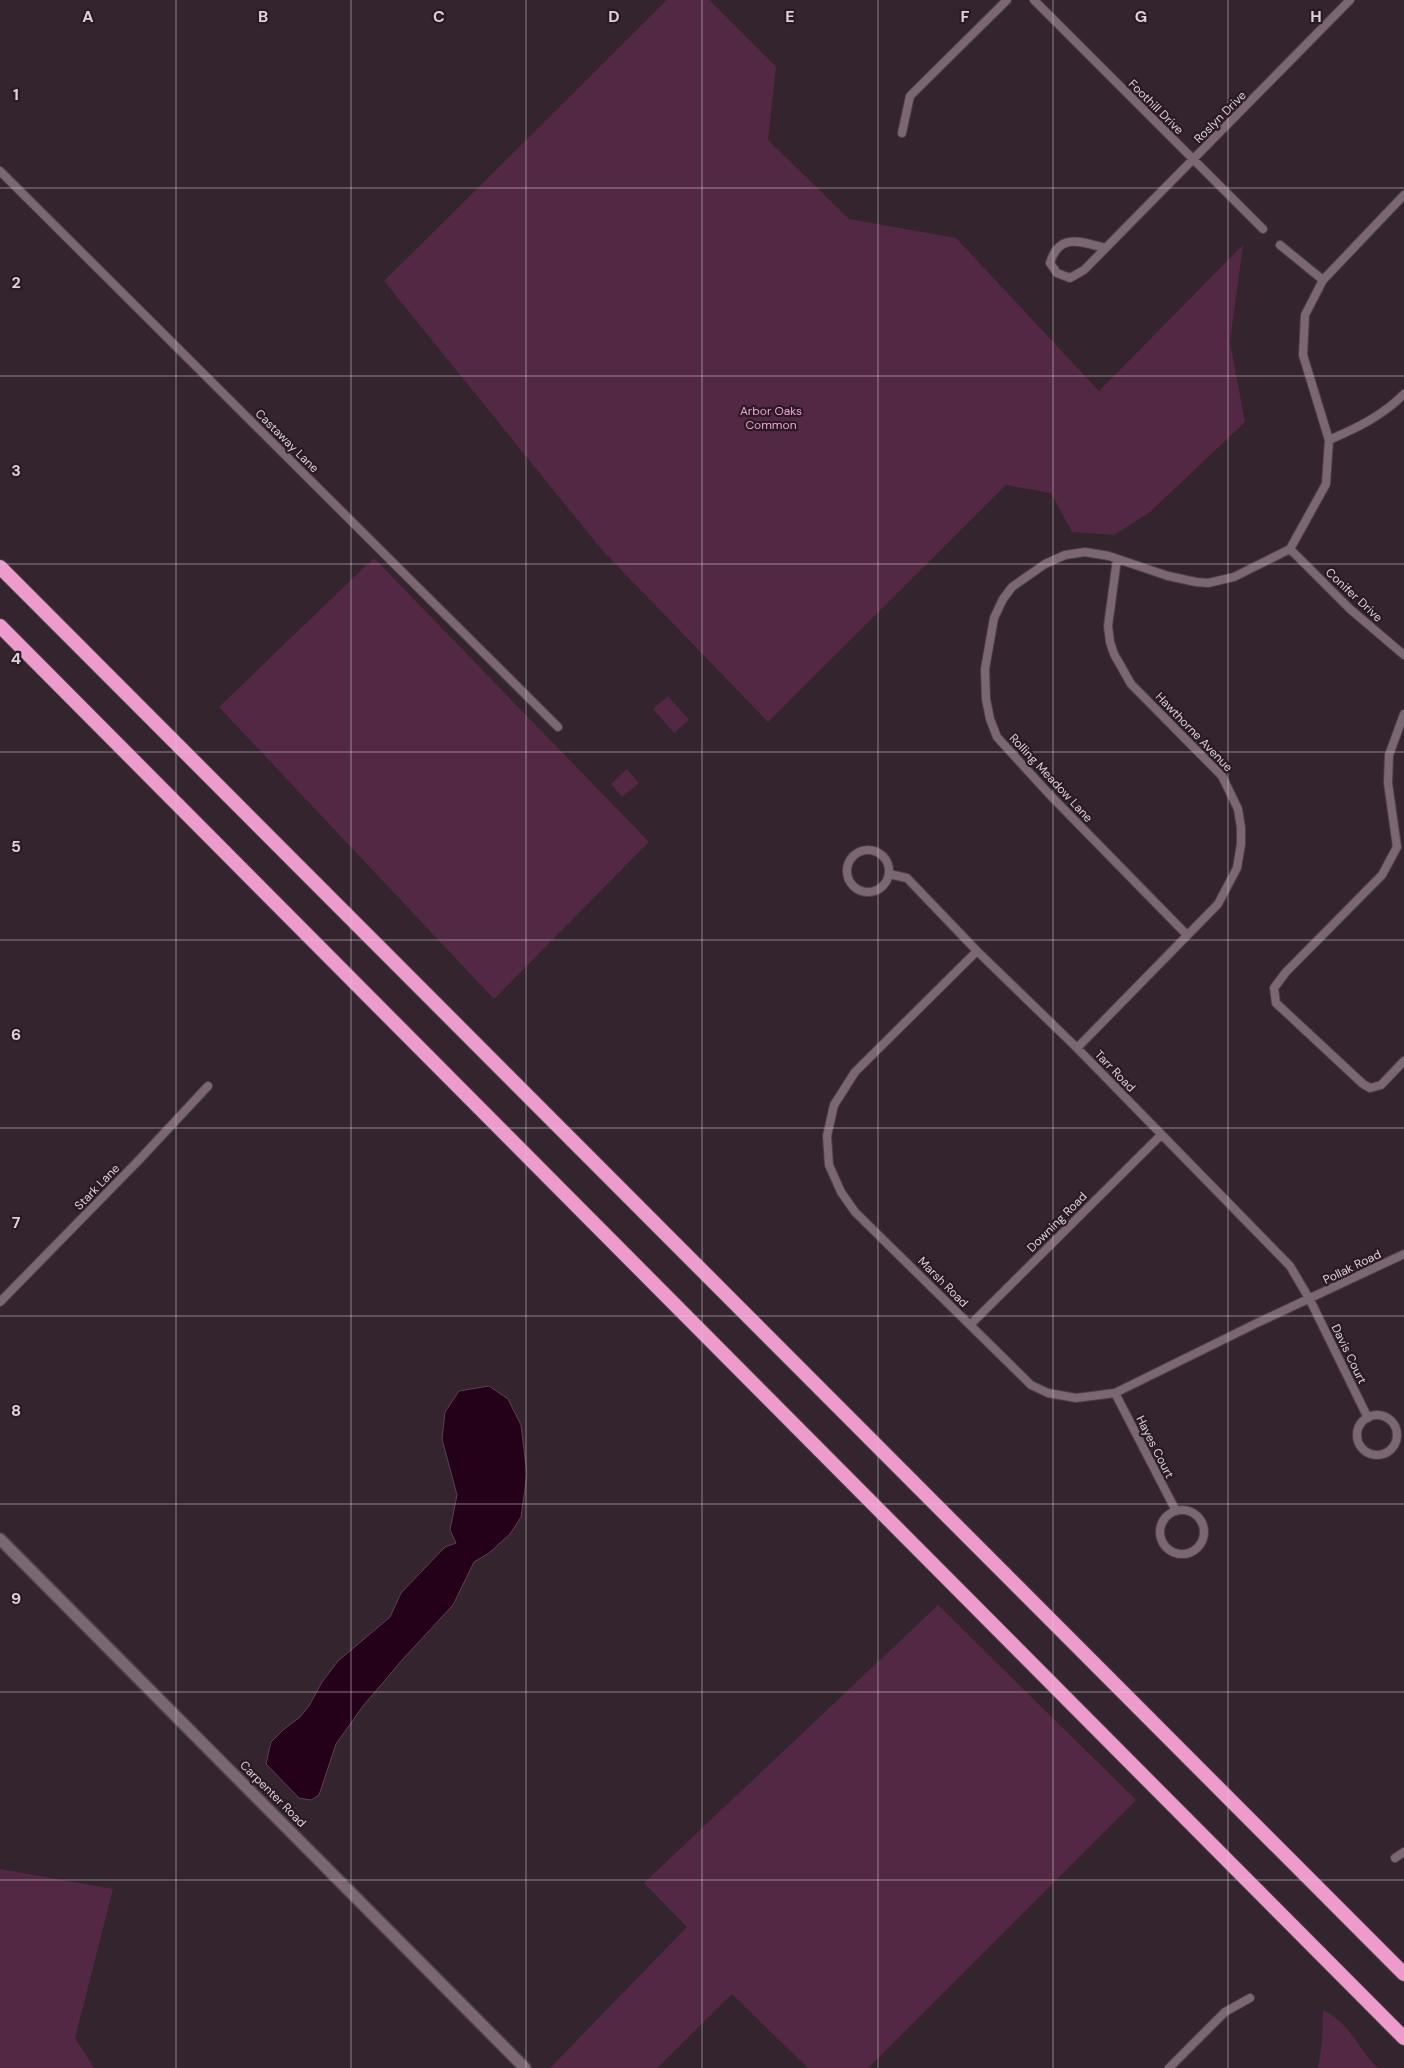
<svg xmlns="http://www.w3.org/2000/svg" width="1404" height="2068" font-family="'DM Sans',sans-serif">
	<rect width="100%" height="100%" fill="#34242e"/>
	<path fill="#532844" d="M 667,0 L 709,0 L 776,67 L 768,140 L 849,219 L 956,238 L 1099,391 L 1243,245 L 1230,342 L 1245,422 L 1150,512 L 1114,535 L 1072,532 L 1051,493 L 1006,485 L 768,722 L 602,550 L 384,281 Z
		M 374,558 L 649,842 L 494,999 L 219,707 Z
		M 668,696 L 689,720 L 674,733 L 653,709 Z
		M 627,769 L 639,783 L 622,797 L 611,784 Z
		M 938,1605 L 1136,1800 L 868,2068 L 808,2068 L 732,1994 L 657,2068 L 550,2068 L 687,1927 L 644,1883 Z
		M 0,1869 L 113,1889 L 75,2038 L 94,2068 L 0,2068 Z
		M 1323,2010 C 1351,2024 1357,2048 1378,2068 L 1318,2068 L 1322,2043 Z"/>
	<path fill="#240119" stroke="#5c4052" d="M 489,1386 L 508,1399 L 521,1425 L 527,1474 L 521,1517 L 510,1534 L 489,1553 L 474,1562 L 453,1605 L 402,1660 L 363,1706 L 336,1744 L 319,1795 L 311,1800 L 299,1798 L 266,1764 L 271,1742 L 283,1730 L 300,1717 L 309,1706 L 322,1682 L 338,1661 L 390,1617 L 401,1593 L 445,1547 L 456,1543 L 450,1530 L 457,1495 L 442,1439 L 445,1412 L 459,1391 Z"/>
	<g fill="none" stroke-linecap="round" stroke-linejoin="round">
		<g stroke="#4d4048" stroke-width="10">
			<path id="minor" d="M 1034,0 L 1263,229
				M 902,133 L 910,96 L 1007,0
				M 0,171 L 558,727
				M 1280,245 L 1323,280
				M 1105,248 C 1082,242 1059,232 1050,263 L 1057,273 L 1070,278 L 1084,270 L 1350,0
				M 1329,440 C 1357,428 1382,416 1404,394
				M 1290,549 L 1350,609 L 1404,655
				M 1404,714 L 1389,755 L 1388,783 L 1397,847 L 1382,875 L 1286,972 L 1274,988 L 1276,1003 L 1363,1084 L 1370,1088 L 1381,1085 L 1404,1061
				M847 871a21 21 0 1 1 42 0a21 21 0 1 1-42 0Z
				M 889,874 L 907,878 L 977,951 L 1077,1048 L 1290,1266 L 1310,1300 L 1368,1418
				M 1186,934 L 1050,795 L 997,737 L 990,719 L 986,699 L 985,669 L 994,618 L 1003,599 L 1012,587 L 1045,564 L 1065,555 L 1085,552 L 1109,556 L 1168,576 L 1196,582 L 1208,583 L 1234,577 L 1290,549 L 1326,484 L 1329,440 L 1303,355 L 1305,315 L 1323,280 L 1404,195
				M 977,951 L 855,1072 L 834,1105 L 827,1136 L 829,1165 L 841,1192 L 855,1212 L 1031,1385 L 1048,1393 L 1076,1398 L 1115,1393 L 1257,1323 L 1404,1254
				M 1077,1048 L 1218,904 L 1237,868 L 1241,844 L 1241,828 L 1238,809 L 1222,776 L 1131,684 L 1114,654 L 1110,642 L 1108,626 L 1117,559
				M 0,1302 L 139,1160 L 208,1086
				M 970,1325 L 1161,1135
				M 1115,1393 L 1176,1511
				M1357 1435a20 20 0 1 1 40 0a20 20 0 1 1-40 0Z
				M1160 1532a22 22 0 1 1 44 0a22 22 0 1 1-44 0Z
				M 1395,1858 L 1404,1852
				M 1169,2068 L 1225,2012 L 1250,1998"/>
		</g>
		<g stroke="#4d4048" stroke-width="14">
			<path id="secondary" d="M 0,1539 L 525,2068"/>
		</g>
		<g stroke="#4d4048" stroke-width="16">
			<path id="motorway" d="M 0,567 L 1404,1974
				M 0,626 L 1404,2038"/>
		</g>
		<use href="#minor" stroke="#7a6772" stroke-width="8"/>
		<use href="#secondary" stroke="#7a6772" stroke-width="11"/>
		<use href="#motorway" stroke="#ec9bcc" stroke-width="14"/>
	</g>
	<path fill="none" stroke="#ddd2d8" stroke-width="1" stroke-opacity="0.55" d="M 176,0 L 176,2068M 351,0 L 351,2068M 526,0 L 526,2068M 702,0 L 702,2068M 878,0 L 878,2068M 1053,0 L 1053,2068M 1228,0 L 1228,2068M 0,188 L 1404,188M 0,376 L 1404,376M 0,564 L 1404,564M 0,752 L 1404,752M 0,940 L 1404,940M 0,1128 L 1404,1128M 0,1316 L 1404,1316M 0,1504 L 1404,1504M 0,1692 L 1404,1692M 0,1880 L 1404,1880"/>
	<g text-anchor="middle" stroke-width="4.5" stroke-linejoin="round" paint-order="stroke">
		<g font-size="12" fill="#ddd2d8" stroke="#2a1a24">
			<text transform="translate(1156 107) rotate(45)" y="4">Foothill Drive</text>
			<text transform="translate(1220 117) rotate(-45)" y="4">Roslyn Drive</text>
			<text transform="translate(287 441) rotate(45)" y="4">Castaway Lane</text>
			<text transform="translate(1354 595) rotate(43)" y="4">Conifer Drive</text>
			<text transform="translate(1194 732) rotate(46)" y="4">Hawthorne Avenue</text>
			<text transform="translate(1051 778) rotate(47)" y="4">Rolling Meadow Lane</text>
			<text transform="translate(1115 1071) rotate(46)" y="4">Tarr Road</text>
			<text transform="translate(97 1187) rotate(-46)" y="4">Stark Lane</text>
			<text transform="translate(1057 1222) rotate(-45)" y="4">Downing Road</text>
			<text transform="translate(1352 1267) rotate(-26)" y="4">Pollak Road</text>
			<text transform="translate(943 1282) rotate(45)" y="4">Marsh Road</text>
			<text transform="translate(1349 1354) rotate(64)" y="4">Davis Court</text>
			<text transform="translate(1155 1447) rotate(63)" y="4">Hayes Court</text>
			<text transform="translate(273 1794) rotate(45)" y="4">Carpenter Road</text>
		</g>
		<g font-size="12" fill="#f6a1d5" stroke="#2a1a24">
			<text x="771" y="415">Arbor Oaks<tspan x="771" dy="14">Common</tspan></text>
		</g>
	</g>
	<g font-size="16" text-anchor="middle" font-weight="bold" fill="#ddd2d8" stroke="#2a1a24" stroke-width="4.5" stroke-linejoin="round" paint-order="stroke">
		<text x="88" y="22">A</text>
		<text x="263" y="22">B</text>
		<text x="439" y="22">C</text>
		<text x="614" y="22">D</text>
		<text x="790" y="22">E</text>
		<text x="965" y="22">F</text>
		<text x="1141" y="22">G</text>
		<text x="1316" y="22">H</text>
		<text x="16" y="100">1</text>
		<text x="16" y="288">2</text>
		<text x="16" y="476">3</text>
		<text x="16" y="664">4</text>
		<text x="16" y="852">5</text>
		<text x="16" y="1040">6</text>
		<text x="16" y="1228">7</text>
		<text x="16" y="1416">8</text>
		<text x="16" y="1604">9</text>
	</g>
</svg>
